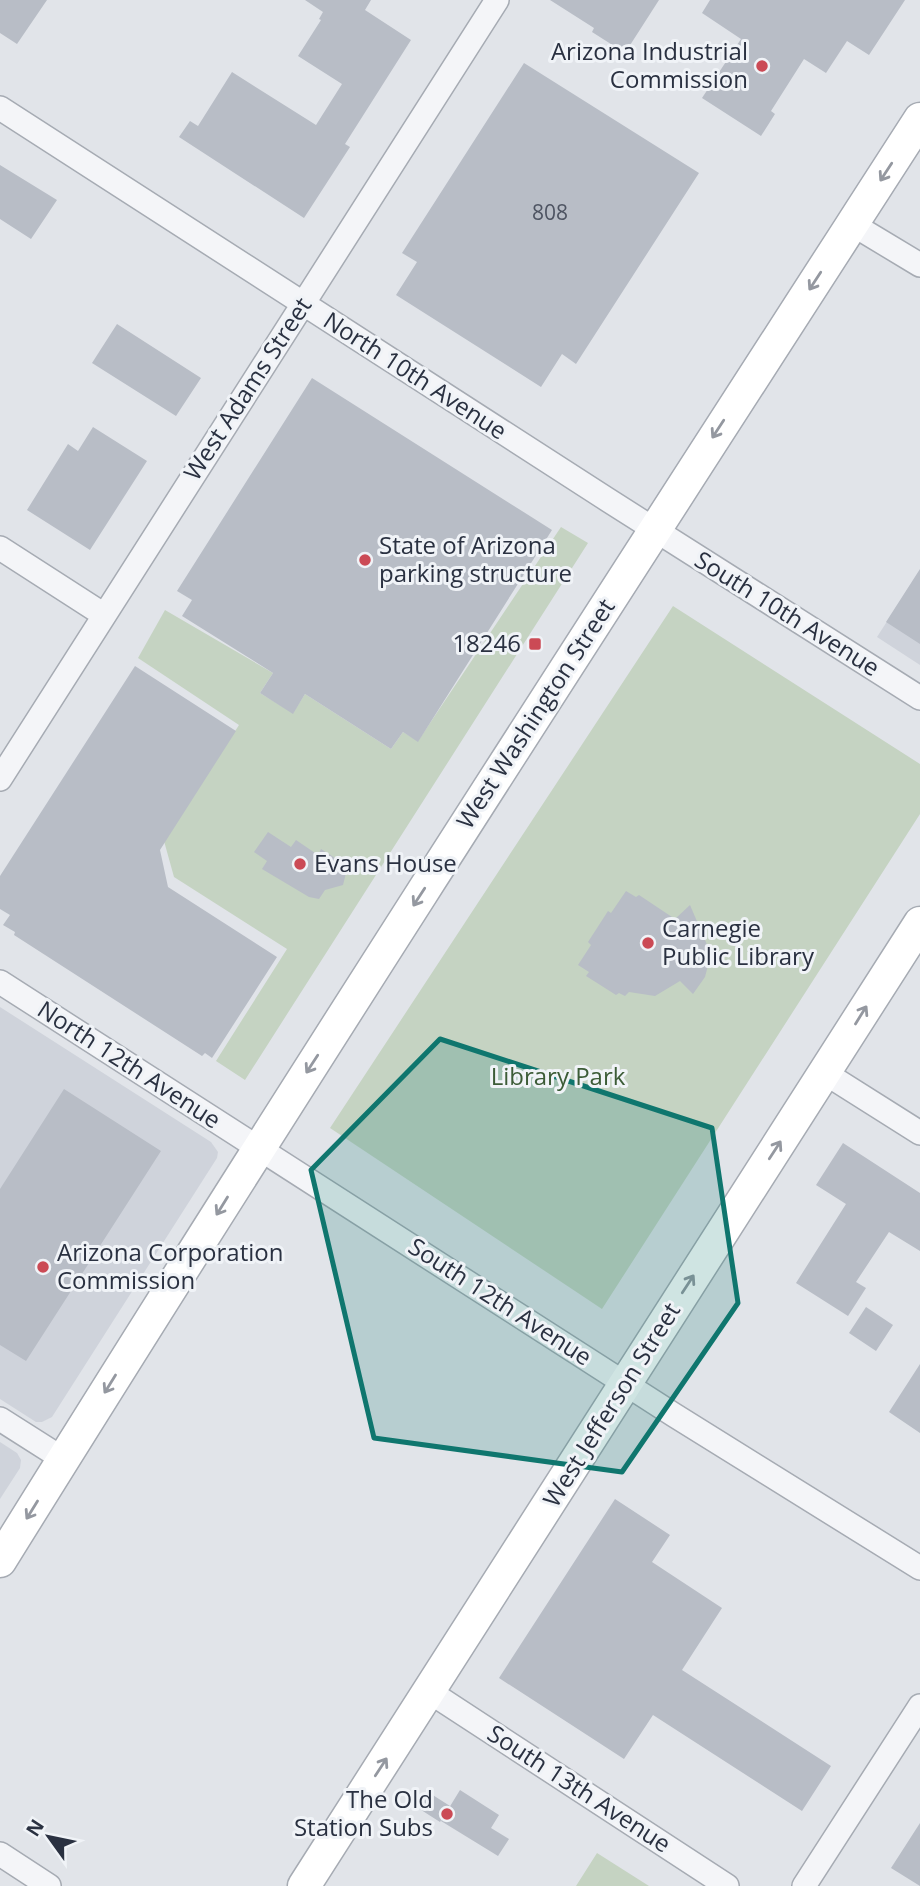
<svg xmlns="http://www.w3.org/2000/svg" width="920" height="1886" font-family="'Open Sans',sans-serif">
	<rect width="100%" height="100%" fill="#e1e4e9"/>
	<path fill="#cfd3db" d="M 920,570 L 920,665 L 877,637 Z
		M 0,1007 L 211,1142 L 218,1152 L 217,1158 L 52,1417 L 42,1422 L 36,1422 L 0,1399 Z
		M 0,1442 L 17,1453 L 21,1460 L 20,1468 L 0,1499 Z"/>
	<path fill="#c5d3c2" d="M 561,527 L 588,543 L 245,1080 L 216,1061 L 287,949 L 174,877 L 164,841 L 239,725 L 138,658 L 165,610 L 273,673 L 260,693 L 293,713 L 305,694 L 391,749 L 403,732 L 418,741 Z
		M 673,606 L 920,764 L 920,814 L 602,1309 L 330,1128 Z
		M 597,1853 L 649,1886 L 576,1886 Z"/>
	<path fill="#b8bdc6" d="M 0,0 L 47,0 L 17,44 L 0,33 Z
		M 305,0 L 371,0 L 365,10 L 411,40 L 345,144 L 350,147 L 304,218 L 179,137 L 190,121 L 198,126 L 232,72 L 316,125 L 342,84 L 298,56 L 321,20 L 319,19 L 323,12 Z
		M 550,0 L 659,0 L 625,53 L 592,32 L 594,28 Z
		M 710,0 L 905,0 L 869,55 L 847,41 L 826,73 L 804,59 L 771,111 L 775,114 L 761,136 L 702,98 L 741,39 L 702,13 Z
		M 524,63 L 699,173 L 576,364 L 562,354 L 541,387 L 396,295 L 417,262 L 402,253 Z
		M 0,165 L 57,200 L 31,239 L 0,219 Z
		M 117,324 L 201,378 L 176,416 L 92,363 Z
		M 312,378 L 552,530 L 418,742 L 403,732 L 391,749 L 305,694 L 293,714 L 260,693 L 273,673 L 182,616 L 192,600 L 177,591 Z
		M 93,427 L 147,461 L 90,550 L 27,510 L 68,444 L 78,451 Z
		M 920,569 L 920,644 L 886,622 Z
		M 135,666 L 236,731 L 160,850 L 168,887 L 277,957 L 212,1058 L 205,1053 L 202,1056 L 14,935 L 15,932 L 3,925 L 10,915 L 0,909 L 0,876 Z
		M 268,832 L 291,847 L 296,840 L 318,855 L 321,849 L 340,861 L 346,873 L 343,885 L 325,890 L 319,899 L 309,897 L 262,869 L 267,861 L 254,852 Z
		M 626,891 L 636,897 L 639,895 L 675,919 L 690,905 L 711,954 L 705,977 L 693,994 L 680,981 L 655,996 L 629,992 L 625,996 L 619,993 L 616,995 L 586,976 L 589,972 L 578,965 L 591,945 L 588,942 L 608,911 L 611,913 Z
		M 64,1089 L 161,1151 L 26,1361 L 0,1345 L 0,1189 Z
		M 843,1143 L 920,1193 L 920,1251 L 889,1232 L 856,1282 L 866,1288 L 848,1316 L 796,1283 L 846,1204 L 816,1185 Z
		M 866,1307 L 893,1325 L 876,1351 L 849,1333 Z
		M 920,1364 L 920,1433 L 889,1412 Z
		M 615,1499 L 670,1535 L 652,1562 L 722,1608 L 682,1670 L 831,1766 L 802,1811 L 653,1715 L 624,1759 L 499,1678 Z
		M 460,1790 L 499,1815 L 491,1828 L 509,1839 L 498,1856 L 441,1821 Z
		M 428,1792 L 450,1806 L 440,1822 L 418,1808 Z
		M 920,1823 L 920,1886 L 891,1868 Z"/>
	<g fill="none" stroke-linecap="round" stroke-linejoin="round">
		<g stroke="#a6abb3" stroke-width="26">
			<path id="street" d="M 0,108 L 608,500 L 920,698
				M 852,224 L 920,265
				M 0,548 L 104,615
				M 0,779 L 497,0
				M 0,982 L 674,1415 L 920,1568
				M 825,1073 L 920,1133
				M 0,1419 L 63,1459
				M 430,1692 L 727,1886
				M 0,1854 L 49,1886
				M 804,1886 L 920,1706"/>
		</g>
		<g stroke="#a6abb3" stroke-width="35">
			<path id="secondary" d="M 0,1561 C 301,1077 611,598 920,119
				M 304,1886 L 920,923"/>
		</g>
		<use href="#street" stroke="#f4f5f8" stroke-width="23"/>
		<use href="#secondary" stroke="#fff" stroke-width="32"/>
	</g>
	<defs><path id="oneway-shaft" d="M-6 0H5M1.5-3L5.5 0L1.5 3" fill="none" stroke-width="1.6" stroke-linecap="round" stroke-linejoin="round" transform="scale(1.75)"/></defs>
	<g stroke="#9498a0">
		<use href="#oneway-shaft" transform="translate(886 172) rotate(123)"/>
		<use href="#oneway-shaft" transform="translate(815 281) rotate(123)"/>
		<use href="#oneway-shaft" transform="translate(718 429) rotate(123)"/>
		<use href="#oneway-shaft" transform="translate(419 897) rotate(123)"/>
		<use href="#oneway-shaft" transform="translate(861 1015) rotate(-58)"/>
		<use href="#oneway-shaft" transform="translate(312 1064) rotate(123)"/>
		<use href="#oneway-shaft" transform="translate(775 1150) rotate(-57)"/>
		<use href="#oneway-shaft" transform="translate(222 1206) rotate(122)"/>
		<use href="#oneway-shaft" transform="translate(688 1284) rotate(-57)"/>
		<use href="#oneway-shaft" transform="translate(110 1384) rotate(122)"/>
		<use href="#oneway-shaft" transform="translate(32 1510) rotate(122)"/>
		<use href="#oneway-shaft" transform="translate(381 1767) rotate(-57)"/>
	</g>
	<path fill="#0f766e" fill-opacity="0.2" stroke="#0f766e" stroke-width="5" stroke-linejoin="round" d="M 440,1039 L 712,1128 L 738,1303 L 622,1472 L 374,1438 L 311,1170 Z"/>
	<g fill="#cb4a55" stroke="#f0f3f7" stroke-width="2.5">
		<circle cx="762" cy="66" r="7"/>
		<circle cx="365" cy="560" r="7"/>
		<rect x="528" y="637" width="14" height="14" rx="3.5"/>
		<circle cx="300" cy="864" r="7"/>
		<circle cx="648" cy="943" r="7"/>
		<circle cx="43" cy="1267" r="7"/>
		<circle cx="447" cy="1814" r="7"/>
	</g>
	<g text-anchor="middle" stroke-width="6" stroke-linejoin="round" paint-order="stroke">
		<g font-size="21" fill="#4e5462">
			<text x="550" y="220">808</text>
		</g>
		<g font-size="24" fill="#2a3141" stroke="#f0f3f7" text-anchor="start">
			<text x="748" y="60" text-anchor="end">Arizona Industrial<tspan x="748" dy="28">Commission</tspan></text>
			<text x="379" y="554">State of Arizona<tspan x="379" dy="28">parking structure</tspan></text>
			<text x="521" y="652" text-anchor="end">18246</text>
			<text x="314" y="872">Evans House</text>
			<text x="662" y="937">Carnegie<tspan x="662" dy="28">Public Library</tspan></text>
			<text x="57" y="1261">Arizona Corporation<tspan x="57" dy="28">Commission</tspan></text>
			<text x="433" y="1808" text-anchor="end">The Old<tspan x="433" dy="28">Station Subs</tspan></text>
		</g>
		<g font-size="24" fill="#2a3141" stroke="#f0f3f7">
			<text transform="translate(415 376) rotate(33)" y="8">North 10th Avenue</text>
			<text transform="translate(248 389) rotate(-57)" y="8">West Adams Street</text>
			<text transform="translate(787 614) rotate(32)" y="8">South 10th Avenue</text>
			<text transform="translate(536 714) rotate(-57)" y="8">West Washington Street</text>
			<text transform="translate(129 1065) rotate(33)" y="8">North 12th Avenue</text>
			<text transform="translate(500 1302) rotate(33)" y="8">South 12th Avenue</text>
			<text transform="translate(612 1405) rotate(-58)" y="8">West Jefferson Street</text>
			<text transform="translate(579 1789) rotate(33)" y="8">South 13th Avenue</text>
		</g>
		<g font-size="24" fill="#3c5c37" stroke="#f0f3f7">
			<text x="558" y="1085">Library Park</text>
		</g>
	</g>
	<g transform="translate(49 1837) rotate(303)" stroke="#f0f3f7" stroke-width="5" paint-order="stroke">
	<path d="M0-5L12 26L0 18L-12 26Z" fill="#2a3141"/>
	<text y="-10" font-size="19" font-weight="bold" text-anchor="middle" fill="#2a3141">N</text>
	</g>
</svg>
